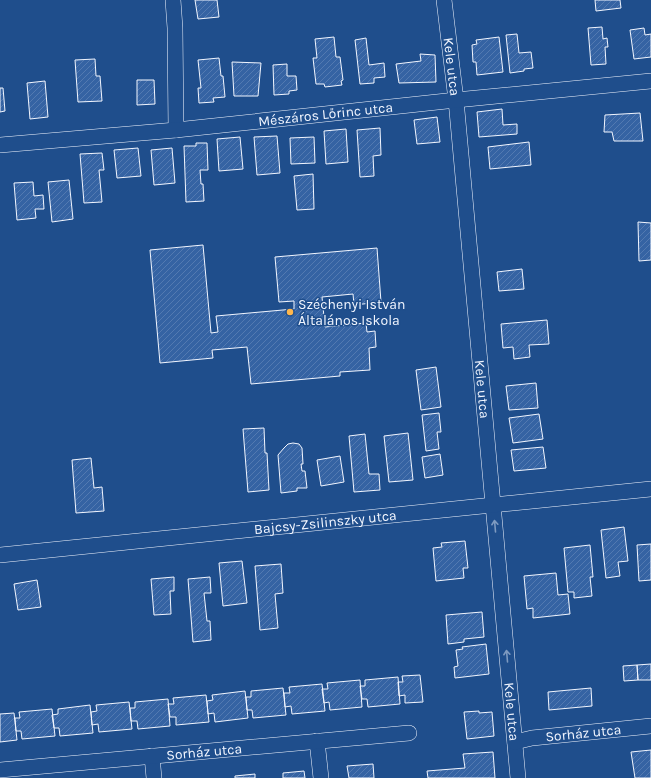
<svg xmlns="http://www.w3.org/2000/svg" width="651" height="778" font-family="Karla,sans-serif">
	<defs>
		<pattern id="building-hatch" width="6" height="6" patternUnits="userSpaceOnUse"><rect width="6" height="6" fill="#3563a3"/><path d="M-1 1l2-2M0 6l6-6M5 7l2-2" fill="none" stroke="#537ab1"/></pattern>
	</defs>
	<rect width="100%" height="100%" fill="#1f4e8c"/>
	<path fill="url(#building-hatch)" stroke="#f2f6ff" d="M 195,0 L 217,0 L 219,17 L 198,19 Z
		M 595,0 L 620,0 L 621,8 L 596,11 Z
		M 602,27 L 603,39 L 607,38 L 608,47 L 605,47 L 606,64 L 591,65 L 588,28 Z
		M 644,28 L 645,35 L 651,34 L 651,57 L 634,59 L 630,30 Z
		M 517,34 L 519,53 L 531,52 L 533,68 L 524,69 L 524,71 L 510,73 L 506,35 Z
		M 334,37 L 336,57 L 340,57 L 343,80 L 341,81 L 342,85 L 325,87 L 324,84 L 316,84 L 313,58 L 317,58 L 315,39 Z
		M 499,37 L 503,72 L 477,75 L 476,62 L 473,62 L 472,45 L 477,44 L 476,40 Z
		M 366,38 L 369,65 L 384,63 L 385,77 L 374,78 L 374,83 L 360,84 L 355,40 Z
		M 420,54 L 435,55 L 436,82 L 399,83 L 396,64 L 421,61 Z
		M 219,58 L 221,76 L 223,76 L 225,97 L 213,98 L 214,102 L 199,103 L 198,88 L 201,88 L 198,60 Z
		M 95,59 L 96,76 L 100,76 L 102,101 L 78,102 L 75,60 Z
		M 232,62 L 261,63 L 258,96 L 234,96 Z
		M 287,64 L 287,76 L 296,76 L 297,90 L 289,91 L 289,94 L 274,95 L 273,65 Z
		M 137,80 L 154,80 L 155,104 L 137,105 Z
		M 45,81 L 48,117 L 30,119 L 27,83 Z
		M 0,88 L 3,88 L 5,111 L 0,112 Z
		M 502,109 L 503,125 L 517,124 L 517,134 L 479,137 L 477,112 Z
		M 640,113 L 643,141 L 614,141 L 612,132 L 604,132 L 605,115 Z
		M 437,117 L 440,142 L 417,144 L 414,120 Z
		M 380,128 L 381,155 L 373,156 L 374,176 L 360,177 L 357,130 Z
		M 346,129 L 348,162 L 326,164 L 324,131 Z
		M 277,136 L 280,173 L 257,175 L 254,137 Z
		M 240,137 L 243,169 L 219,171 L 217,139 Z
		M 314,137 L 315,163 L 291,164 L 290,138 Z
		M 529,142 L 531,165 L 490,169 L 488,147 Z
		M 196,143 L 207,143 L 208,170 L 200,170 L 201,184 L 203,184 L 204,201 L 186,202 L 184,146 L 196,146 Z
		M 138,148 L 141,176 L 117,178 L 114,150 Z
		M 172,148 L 175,183 L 154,185 L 151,150 Z
		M 102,153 L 104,170 L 99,170 L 102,202 L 84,203 L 80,154 Z
		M 313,174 L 314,209 L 297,210 L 294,176 Z
		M 69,180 L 73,219 L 52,222 L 48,182 Z
		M 33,182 L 34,196 L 43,195 L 44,209 L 35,209 L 36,218 L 17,220 L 14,183 Z
		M 638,222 L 651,223 L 651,260 L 639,261 Z
		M 203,245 L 211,333 L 218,332 L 216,316 L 294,309 L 294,301 L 279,302 L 275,257 L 377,248 L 381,302 L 354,305 L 353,294 L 322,297 L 325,327 L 366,323 L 367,332 L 375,331 L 376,347 L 369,348 L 370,370 L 340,372 L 340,376 L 251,384 L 247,347 L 212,350 L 213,358 L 160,363 L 150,250 Z
		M 522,269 L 524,289 L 499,291 L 497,272 Z
		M 547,320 L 549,344 L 529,345 L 530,357 L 514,359 L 513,347 L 503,348 L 501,324 Z
		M 436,367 L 441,407 L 421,410 L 416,370 Z
		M 536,383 L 538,408 L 509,410 L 506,386 Z
		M 439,413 L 441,432 L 437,432 L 439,449 L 426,451 L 422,415 Z
		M 539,414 L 543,439 L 513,443 L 509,418 Z
		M 264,428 L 265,453 L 267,453 L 269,490 L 248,492 L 243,429 Z
		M 408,433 L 413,480 L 389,482 L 384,436 Z
		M 365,434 L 369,474 L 379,474 L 380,490 L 354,492 L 349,436 Z
		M 293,443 L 299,444 L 302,448 L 303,464 L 301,464 L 302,471 L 305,471 L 307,488 L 297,488 L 297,491 L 281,493 L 278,455 L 284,448 L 288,444 Z
		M 543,447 L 546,468 L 514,471 L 511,450 Z
		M 440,454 L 443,475 L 425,478 L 422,457 Z
		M 340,456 L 344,482 L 321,486 L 317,460 Z
		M 91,458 L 94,488 L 102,487 L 104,511 L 76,513 L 72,460 Z
		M 624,527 L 628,561 L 618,562 L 620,576 L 606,578 L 601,530 Z
		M 465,541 L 468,568 L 463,568 L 464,578 L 436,581 L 433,548 L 442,547 L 441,543 Z
		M 651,544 L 651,580 L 639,581 L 637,545 Z
		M 590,545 L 593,577 L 590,577 L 592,596 L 574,598 L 574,592 L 568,592 L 564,548 Z
		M 242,561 L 247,603 L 223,606 L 219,563 Z
		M 281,564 L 283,593 L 275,594 L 278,628 L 260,630 L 255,566 Z
		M 556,573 L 558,595 L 568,594 L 570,614 L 533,618 L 533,608 L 527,609 L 524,576 Z
		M 174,577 L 174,591 L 170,591 L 171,614 L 154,615 L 151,579 Z
		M 210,577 L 211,593 L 204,593 L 207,621 L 210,621 L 211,640 L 193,642 L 188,579 Z
		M 37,580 L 41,607 L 18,610 L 14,584 Z
		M 482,612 L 484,637 L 464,639 L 464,642 L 448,644 L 446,615 Z
		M 486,644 L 489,674 L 455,678 L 454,667 L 458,666 L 456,650 L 463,649 L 462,647 Z
		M 651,664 L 651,680 L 638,680 L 637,665 Z
		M 637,665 L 638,680 L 624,681 L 623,666 Z
		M 420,675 L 423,702 L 405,703 L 405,695 L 399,696 L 398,682 L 403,682 L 402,676 Z
		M 398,677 L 400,704 L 368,707 L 367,699 L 362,699 L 360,686 L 365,686 L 365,680 Z
		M 360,680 L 362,707 L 330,710 L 329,702 L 324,703 L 322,689 L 328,689 L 327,683 Z
		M 322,684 L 325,711 L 292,714 L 291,706 L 285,707 L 284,693 L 290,693 L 289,687 Z
		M 283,688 L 286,715 L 253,718 L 252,710 L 247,710 L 246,697 L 251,697 L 251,691 Z
		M 591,688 L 592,706 L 549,710 L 548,692 Z
		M 245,691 L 248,718 L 215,722 L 214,713 L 208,714 L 207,701 L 213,700 L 212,695 Z
		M 206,695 L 209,722 L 176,725 L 176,717 L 170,717 L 168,704 L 174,704 L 173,698 Z
		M 168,699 L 170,726 L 138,729 L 137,721 L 131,721 L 130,708 L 135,708 L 135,702 Z
		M 129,702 L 132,729 L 99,732 L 98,724 L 92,725 L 91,712 L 97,711 L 96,705 Z
		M 90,705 L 93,733 L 60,736 L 59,728 L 54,728 L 52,715 L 58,714 L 58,709 Z
		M 52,709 L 55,736 L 22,739 L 21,731 L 16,731 L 15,718 L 20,718 L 19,712 Z
		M 479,711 L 479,713 L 492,712 L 494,736 L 467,739 L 464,712 Z
		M 14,713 L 17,740 L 0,742 L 0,714 Z
		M 651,750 L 651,778 L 635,778 L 631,752 Z
		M 493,752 L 495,778 L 428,778 L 427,771 L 465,768 L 463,754 Z
		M 373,764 L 374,778 L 349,778 L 347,766 Z
		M 304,771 L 305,778 L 283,778 L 283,773 Z
		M 255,774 L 255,778 L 235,778 L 235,776 Z"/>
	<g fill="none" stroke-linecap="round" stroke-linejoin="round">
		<g stroke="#f2f6ff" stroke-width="16">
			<g id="minor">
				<path d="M 173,0 L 175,28 L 176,130"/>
				<path id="s1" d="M 444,0 L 456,100 L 518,778"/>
				<path id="s2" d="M 0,145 L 176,130 L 456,100 L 651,81"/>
				<path id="s3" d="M 0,555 L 651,489"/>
				<path d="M 317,741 L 321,778"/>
				<path id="s4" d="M 515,742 L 532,738 L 651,726"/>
				<path d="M 152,756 L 154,778"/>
				<path id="s5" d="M 0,770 L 409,733"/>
			</g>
		</g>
		<use href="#minor" stroke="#1f4e8c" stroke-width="15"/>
	</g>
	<defs><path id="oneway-shaft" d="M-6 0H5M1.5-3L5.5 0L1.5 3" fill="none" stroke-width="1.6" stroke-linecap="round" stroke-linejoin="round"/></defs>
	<g stroke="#7e9ac0">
		<use href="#oneway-shaft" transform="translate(495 526) rotate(-95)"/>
		<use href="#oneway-shaft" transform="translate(507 656) rotate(-95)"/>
	</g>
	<circle fill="#ffb74d" stroke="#1f4e8c" stroke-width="1.5" cx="290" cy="312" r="4"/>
	<g text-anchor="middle" stroke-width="3" stroke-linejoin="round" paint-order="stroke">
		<g font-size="14" fill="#f2f6ff" stroke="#1f4e8c">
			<text dy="5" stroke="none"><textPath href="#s1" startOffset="67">Kele utca</textPath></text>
			<text dy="5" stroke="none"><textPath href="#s2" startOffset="327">Mészáros Lőrinc utca</textPath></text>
			<text dy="5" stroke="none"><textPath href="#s1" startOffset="391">Kele utca</textPath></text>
			<text dy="5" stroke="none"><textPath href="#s3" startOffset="327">Bajcsy-Zsilinszky utca</textPath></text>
			<text dy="5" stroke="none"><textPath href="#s1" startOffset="715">Kele utca</textPath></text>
			<text dy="5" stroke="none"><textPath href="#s4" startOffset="69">Sorház utca</textPath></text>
			<text dy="5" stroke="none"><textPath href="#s5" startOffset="205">Sorház utca</textPath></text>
		</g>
		<g font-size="14" fill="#f2f6ff" stroke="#1f4e8c" text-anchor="start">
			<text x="298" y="309">Széchenyi István<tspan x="298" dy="16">Általános Iskola</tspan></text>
		</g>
	</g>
</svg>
